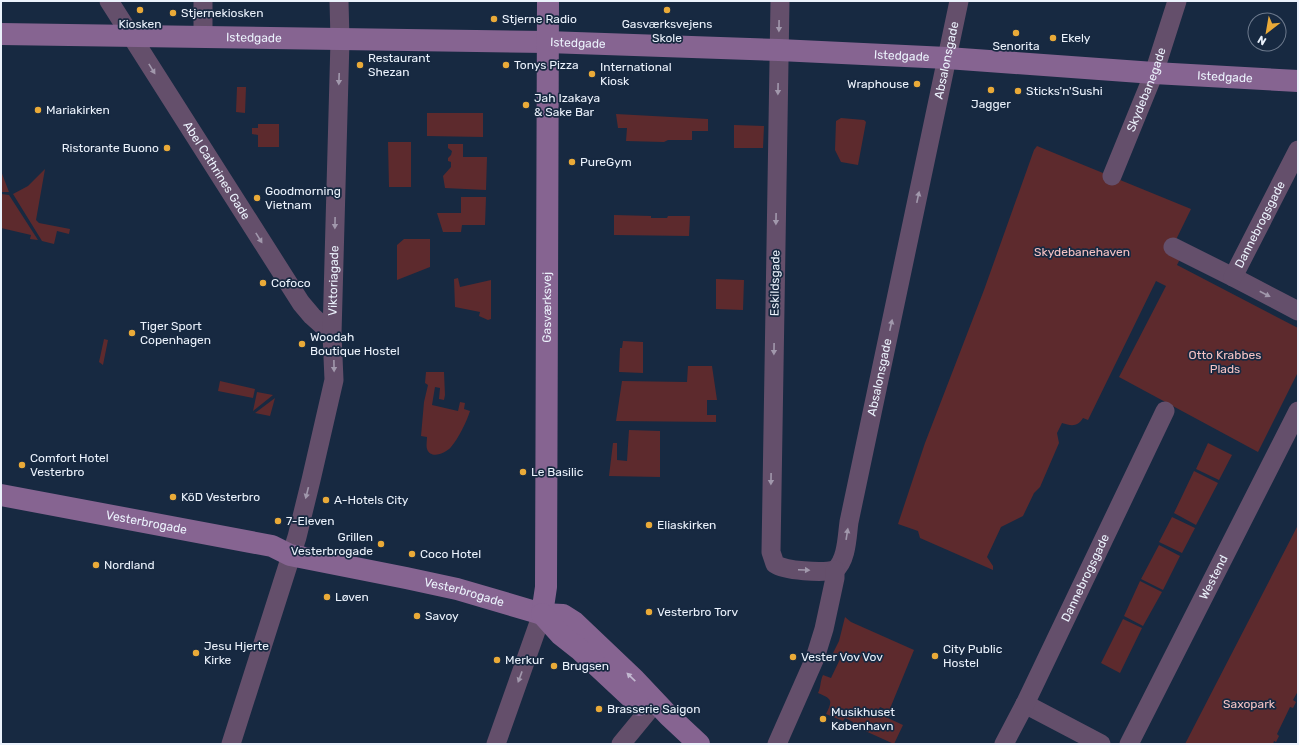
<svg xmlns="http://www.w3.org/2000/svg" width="1299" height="745" font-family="Rubik,sans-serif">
	<rect width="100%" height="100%" fill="#172941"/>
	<path fill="#5d2a2d" d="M 237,87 L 246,87 L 245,113 L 236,112 Z
		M 427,113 L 483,113 L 483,137 L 427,136 Z
		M 616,114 L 708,119 L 708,131 L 692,131 L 692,140 L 668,140 L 664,142 L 626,141 L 627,128 L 618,128 Z
		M 841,118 L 864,120 L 866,122 L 858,165 L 841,162 L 835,150 L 836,121 Z
		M 258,124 L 279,124 L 279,147 L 258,147 L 258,135 L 252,134 L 252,128 L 258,128 Z
		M 734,125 L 764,126 L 763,148 L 734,148 Z
		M 388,142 L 411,142 L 411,187 L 389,187 Z
		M 448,144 L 463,144 L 463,157 L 487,157 L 486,190 L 445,188 L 443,176 L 451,167 L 451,162 L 448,161 L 448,158 L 451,155 L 452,151 L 448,148 Z
		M 1037,146 L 1191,209 L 1170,252 L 1181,257 L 1177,265 L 1298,328 L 1298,372 L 1258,452 L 1119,377 L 1166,286 L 1156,281 L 1088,420 L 1083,418 C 1078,427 1071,426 1062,423 L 1057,433 L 1059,443 L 1040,487 L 1034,493 L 1023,516 L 1001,527 L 987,557 L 993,566 L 993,570 L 920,538 L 918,531 L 898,524 L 925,443 L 984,290 L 1034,150 Z
		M 45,169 L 36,220 L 39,223 L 70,229 L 69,234 L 57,231 L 54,244 L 42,241 L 13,194 L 28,186 Z
		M 1,171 L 9,192 L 1,192 Z
		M 1,194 L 9,195 L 38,240 L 30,239 L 31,235 L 1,228 Z
		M 461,197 L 486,197 L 485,225 L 462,225 L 461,232 L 443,232 L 437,213 L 461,213 Z
		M 614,215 L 651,216 L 651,218 L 667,218 L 668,216 L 690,216 L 689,236 L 614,235 Z
		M 404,239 L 430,239 L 430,267 L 397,280 L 397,245 Z
		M 458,278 L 460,287 L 491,280 L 491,319 L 488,320 L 479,316 L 480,312 L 455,307 L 454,279 Z
		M 716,279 L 744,280 L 743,310 L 716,309 Z
		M 104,339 L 108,340 L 103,365 L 99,362 Z
		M 623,341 L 643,342 L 643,373 L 619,372 L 620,348 L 622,348 Z
		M 688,366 L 712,366 L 717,400 L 707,400 L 707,415 L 716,415 L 716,422 L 616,421 L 622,381 L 687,382 Z
		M 426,372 L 444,372 L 445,395 L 444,400 L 439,399 L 440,388 L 435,387 L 432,405 L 458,411 L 460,402 L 465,403 L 464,409 L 470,411 C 467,421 458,439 451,447 C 446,453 431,460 427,449 C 426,446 427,440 427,437 L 421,436 L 424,402 L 428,385 L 425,383 Z
		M 220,381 L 255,389 L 253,398 L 218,391 Z
		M 257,392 L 273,395 L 253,411 Z
		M 275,398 L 270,416 L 255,413 Z
		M 629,430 L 660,431 L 660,477 L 609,476 L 613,443 L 617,443 L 617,460 L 627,461 Z
		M 1208,443 L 1232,455 L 1219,480 L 1196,469 Z
		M 1194,471 L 1218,483 L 1196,525 L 1174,513 Z
		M 1172,517 L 1195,528 L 1182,553 L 1159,542 Z
		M 1298,525 L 1298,691 L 1293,700 L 1296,702 L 1293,708 L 1290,707 L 1277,734 L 1279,736 L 1276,742 L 1274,741 L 1273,744 L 1185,744 Z
		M 1159,545 L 1180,556 L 1163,590 L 1141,579 Z
		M 1140,581 L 1162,592 L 1143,626 L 1124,616 Z
		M 845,617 L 851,622 L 914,650 L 889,711 L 880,707 L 877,713 L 903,725 L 894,744 L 852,725 L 853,722 L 845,718 L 843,721 L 826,714 C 833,700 832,699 818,693 C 821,687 820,681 823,675 L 831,678 L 841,657 L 833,653 L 839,641 Z
		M 1123,619 L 1142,628 L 1120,673 L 1101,663 Z"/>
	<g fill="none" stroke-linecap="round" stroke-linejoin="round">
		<g stroke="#644f6b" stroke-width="19">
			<path id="s1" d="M 109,1 L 301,303 L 312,316 L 332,334"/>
			<path d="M 203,1 L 203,37"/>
			<path d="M 780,1 L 771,552 L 775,564 C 785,571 822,573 835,570"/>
			<path id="s2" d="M 1112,176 L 1154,73 L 1177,1"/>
			<path d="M 1173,247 L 1233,277 L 1298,311"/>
			<path id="s3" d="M 1233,277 L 1298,150"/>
			<path id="s4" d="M 835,570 C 847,560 847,536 849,522 L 959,1"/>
			<path d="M 1025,704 L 1101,744"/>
			<path id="s5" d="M 231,744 L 297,537 L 311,480 L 334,380 L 332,334 L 340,40 L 339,1"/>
			<path d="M 496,744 L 542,614"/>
			<path d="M 621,744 L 649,710 L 649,700 L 648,693"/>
			<path d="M 777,744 L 815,658 L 824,629 L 835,578 L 835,570"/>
			<path id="s6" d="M 1004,744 L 1025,704 L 1165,411"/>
			<path id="s7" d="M 1129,744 L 1298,411"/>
		</g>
		<g stroke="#866491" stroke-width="22">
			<path id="s8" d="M 1,34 L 547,42 L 779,50 L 947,58 L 1154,73 L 1298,81"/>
			<path id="s9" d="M 1,495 L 272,546 L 290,555 L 406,578 L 457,589 L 542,614 L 563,615 L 574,622 L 635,680 L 669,716 L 699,744"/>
			<path id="s10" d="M 542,614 L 546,587 L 548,1"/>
			<path d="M 542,614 L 560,634 L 579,649 L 639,705"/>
		</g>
	</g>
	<defs><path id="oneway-solid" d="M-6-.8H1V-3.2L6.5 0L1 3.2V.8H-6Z"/></defs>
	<g fill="#a198ac">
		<use href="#oneway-solid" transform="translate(779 26) rotate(91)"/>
		<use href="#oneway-solid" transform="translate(152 69) rotate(58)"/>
		<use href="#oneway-solid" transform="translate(339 79) rotate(92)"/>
		<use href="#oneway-solid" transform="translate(778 89) rotate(91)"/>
		<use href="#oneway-solid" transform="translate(918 197) rotate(-78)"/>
		<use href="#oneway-solid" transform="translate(776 219) rotate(91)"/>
		<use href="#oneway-solid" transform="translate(335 223) rotate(91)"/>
		<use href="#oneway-solid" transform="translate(259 238) rotate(58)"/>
		<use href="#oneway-solid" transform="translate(1265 294) rotate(28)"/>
		<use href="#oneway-solid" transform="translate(891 325) rotate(-78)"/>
		<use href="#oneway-solid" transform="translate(774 349) rotate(91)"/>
		<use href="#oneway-solid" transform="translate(334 366) rotate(89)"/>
		<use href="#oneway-solid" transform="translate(771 479) rotate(91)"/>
		<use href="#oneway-solid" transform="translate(307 493) rotate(104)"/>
		<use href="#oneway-solid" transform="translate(847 534) rotate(-81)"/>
		<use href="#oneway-solid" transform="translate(804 570) rotate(2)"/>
		<use href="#oneway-solid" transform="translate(520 677) rotate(110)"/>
	</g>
	<use fill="#c3b9d1" href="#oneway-solid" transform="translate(631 677) rotate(-136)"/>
	<g fill="#eaaa38" stroke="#172941" stroke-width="1.5">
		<circle cx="140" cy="10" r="4"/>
		<circle cx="667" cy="10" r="4"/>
		<circle cx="173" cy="13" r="4"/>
		<circle cx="494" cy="19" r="4"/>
		<circle cx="1016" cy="33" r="4"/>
		<circle cx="1053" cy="38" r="4"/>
		<circle cx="360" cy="65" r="4"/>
		<circle cx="506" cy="65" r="4"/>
		<circle cx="592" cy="74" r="4"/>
		<circle cx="917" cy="84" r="4"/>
		<circle cx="991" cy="90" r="4"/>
		<circle cx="1018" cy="91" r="4"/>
		<circle cx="526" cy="105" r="4"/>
		<circle cx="38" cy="110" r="4"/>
		<circle cx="167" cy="148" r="4"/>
		<circle cx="572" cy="162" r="4"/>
		<circle cx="257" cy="198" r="4"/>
		<circle cx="263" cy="283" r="4"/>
		<circle cx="132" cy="333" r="4"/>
		<circle cx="302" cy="344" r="4"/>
		<circle cx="22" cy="465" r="4"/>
		<circle cx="523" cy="472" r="4"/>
		<circle cx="173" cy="497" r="4"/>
		<circle cx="326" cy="500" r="4"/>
		<circle cx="278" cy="521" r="4"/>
		<circle cx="649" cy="525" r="4"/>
		<circle cx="381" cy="544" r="4"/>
		<circle cx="412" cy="554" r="4"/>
		<circle cx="96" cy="565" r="4"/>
		<circle cx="327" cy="597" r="4"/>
		<circle cx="649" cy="612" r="4"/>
		<circle cx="417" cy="616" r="4"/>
		<circle cx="196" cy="653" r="4"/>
		<circle cx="935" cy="656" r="4"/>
		<circle cx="793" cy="657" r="4"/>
		<circle cx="497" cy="660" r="4"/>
		<circle cx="554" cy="666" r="4"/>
		<circle cx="599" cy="709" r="4"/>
		<circle cx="823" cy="719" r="4"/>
	</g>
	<g text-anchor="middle" stroke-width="3.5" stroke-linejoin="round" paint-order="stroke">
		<g font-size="12" fill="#ebf2fc" stroke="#172941" text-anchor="start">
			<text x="181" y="17">Stjernekiosken</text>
			<text x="502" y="23">Stjerne Radio</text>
			<text x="140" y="28" text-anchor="middle">Kiosken</text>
			<text x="667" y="28" text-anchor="middle">Gasværksvejens<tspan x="667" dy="14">Skole</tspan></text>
			<text x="1061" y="42">Ekely</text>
			<text x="1016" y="50" text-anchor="middle">Senorita</text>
			<text x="368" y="62">Restaurant<tspan x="368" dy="14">Shezan</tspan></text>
			<text x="514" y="69">Tonys Pizza</text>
			<text x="600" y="71">International<tspan x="600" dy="14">Kiosk</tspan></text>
			<text x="909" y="88" text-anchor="end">Wraphouse</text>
			<text x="1026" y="95">Sticks'n'Sushi</text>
			<text x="534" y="102">Jah Izakaya<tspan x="534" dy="14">&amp; Sake Bar</tspan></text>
			<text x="991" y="108" text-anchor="middle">Jagger</text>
			<text x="46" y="114">Mariakirken</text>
			<text x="159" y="152" text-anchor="end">Ristorante Buono</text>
			<text x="580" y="166">PureGym</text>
			<text x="265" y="195">Goodmorning<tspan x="265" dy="14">Vietnam</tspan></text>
			<text x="271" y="287">Cofoco</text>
			<text x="140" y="330">Tiger Sport<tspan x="140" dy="14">Copenhagen</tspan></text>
			<text x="310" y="341">Woodah<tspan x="310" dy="14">Boutique Hostel</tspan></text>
			<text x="30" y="462">Comfort Hotel<tspan x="30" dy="14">Vesterbro</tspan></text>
			<text x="531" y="476">Le Basilic</text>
			<text x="181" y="501">KöD Vesterbro</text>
			<text x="334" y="504">A-Hotels City</text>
			<text x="286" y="525">7-Eleven</text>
			<text x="657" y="529">Eliaskirken</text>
			<text x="373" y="541" text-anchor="end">Grillen<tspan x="373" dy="14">Vesterbrogade</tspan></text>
			<text x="420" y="558">Coco Hotel</text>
			<text x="104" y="569">Nordland</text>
			<text x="335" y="601">Løven</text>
			<text x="657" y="616">Vesterbro Torv</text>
			<text x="425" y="620">Savoy</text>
			<text x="204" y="650">Jesu Hjerte<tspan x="204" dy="14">Kirke</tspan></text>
			<text x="943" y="653">City Public<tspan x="943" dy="14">Hostel</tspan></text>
			<text x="801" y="661">Vester Vov Vov</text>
			<text x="505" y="664">Merkur</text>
			<text x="562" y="670">Brugsen</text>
			<text x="607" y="713">Brasserie Saigon</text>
			<text x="831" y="716">Musikhuset<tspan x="831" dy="14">København</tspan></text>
		</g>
		<g font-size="12" fill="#ebf2fc" stroke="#172941">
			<text dy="4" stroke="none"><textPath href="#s8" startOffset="253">Istedgade</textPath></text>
			<text dy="4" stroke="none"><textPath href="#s8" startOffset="577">Istedgade</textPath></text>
			<text dy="4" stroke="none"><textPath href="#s8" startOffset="901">Istedgade</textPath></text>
			<text dy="4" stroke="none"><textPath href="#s4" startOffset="523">Absalonsgade</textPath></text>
			<text dy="4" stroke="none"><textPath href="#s8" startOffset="1225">Istedgade</textPath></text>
			<text dy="4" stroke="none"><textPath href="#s2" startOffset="93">Skydebanegade</textPath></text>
			<text dy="4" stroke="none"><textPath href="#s1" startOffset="201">Abel Cathrines Gade</textPath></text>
			<text dy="4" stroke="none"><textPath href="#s3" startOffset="59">Dannebrogsgade</textPath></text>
			<text dy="4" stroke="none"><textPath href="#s5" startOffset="478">Viktoriagade</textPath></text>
			<text transform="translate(775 283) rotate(-89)" y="4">Eskildsgade</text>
			<text dy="4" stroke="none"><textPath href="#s10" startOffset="307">Gasværksvej</textPath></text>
			<text dy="4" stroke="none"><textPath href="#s4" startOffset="199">Absalonsgade</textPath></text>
			<text dy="4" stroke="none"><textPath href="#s9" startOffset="148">Vesterbrogade</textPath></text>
			<text dy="4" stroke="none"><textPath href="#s6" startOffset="185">Dannebrogsgade</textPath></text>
			<text dy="4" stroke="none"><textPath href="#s7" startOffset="187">Westend</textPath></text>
			<text dy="4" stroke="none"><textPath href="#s9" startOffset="474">Vesterbrogade</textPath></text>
		</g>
		<g font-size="12" fill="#f5c2c3" stroke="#172941">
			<text x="1082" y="256">Skydebanehaven</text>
			<text x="1225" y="359">Otto Krabbes<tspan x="1225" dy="14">Plads</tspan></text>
			<text x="1249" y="708">Saxopark</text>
		</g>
	</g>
	<rect width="1299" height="745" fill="none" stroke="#ebf2fc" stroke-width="4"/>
	<g transform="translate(1267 32) rotate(211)"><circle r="19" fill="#172941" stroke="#6c798c"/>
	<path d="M0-3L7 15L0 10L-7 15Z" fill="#eaaa38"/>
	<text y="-6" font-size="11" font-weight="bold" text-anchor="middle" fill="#ebf2fc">N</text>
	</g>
</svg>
